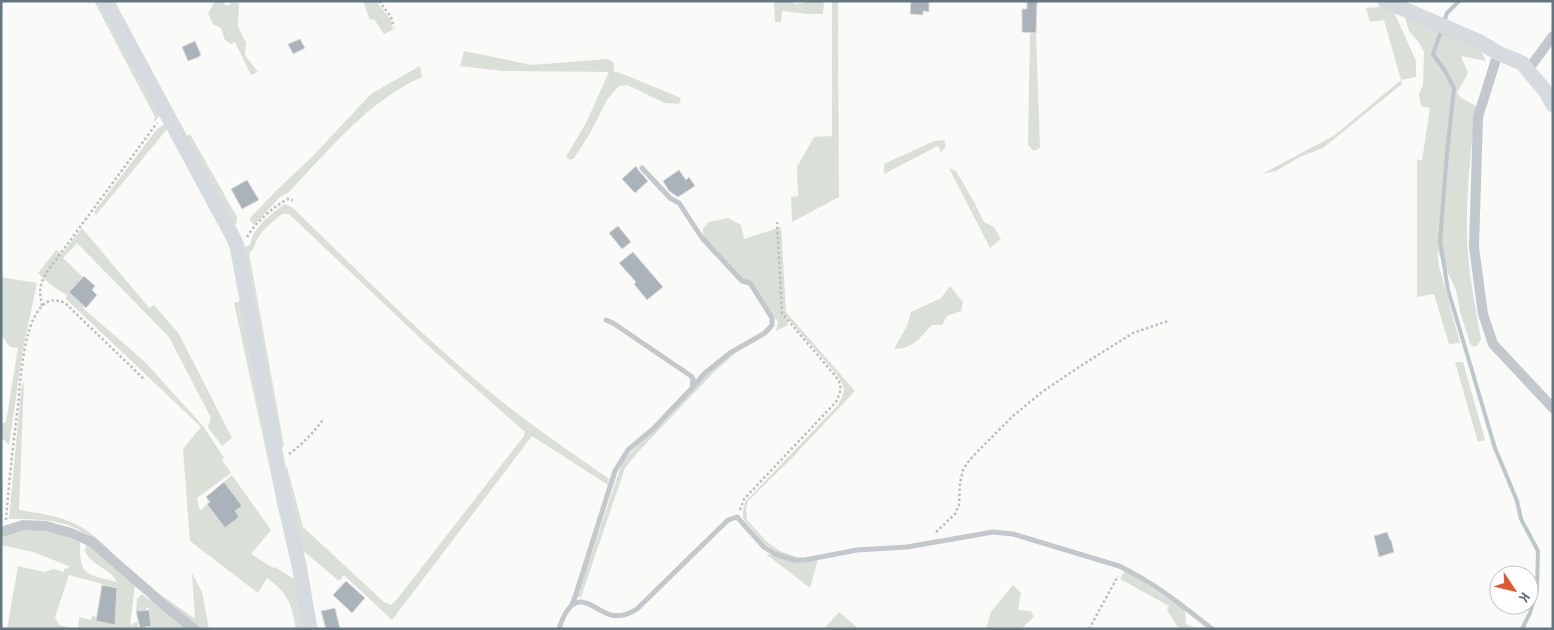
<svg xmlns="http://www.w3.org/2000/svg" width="1554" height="630" font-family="'Titillium Web',sans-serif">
	<rect width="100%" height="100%" fill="#fafaf8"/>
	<path fill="#dadfd7" d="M 94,1 L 101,1 L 162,114 L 153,123 L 155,117 Z
		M 213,1 L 223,1 L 226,6 L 235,2 L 239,4 L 238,26 L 246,43 L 245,55 L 258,72 L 251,75 L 235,42 L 231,44 L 225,40 L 221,28 L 213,24 L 208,13 L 214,3 Z
		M 363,1 L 376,1 L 391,20 L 393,30 L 384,34 L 374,19 L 370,20 Z
		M 774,1 L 794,1 L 794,4 L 804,3 L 804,1 L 824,1 L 823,14 L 808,14 L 782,11 L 781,22 L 775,22 Z
		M 832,1 L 838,1 L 839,197 L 792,222 L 791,197 L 798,196 L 797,167 L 814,137 L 832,136 Z
		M 1380,7 L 1393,10 L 1416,61 L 1416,77 L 1401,80 L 1402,84 L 1323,148 L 1302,156 L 1276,171 L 1262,174 L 1335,135 L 1401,80 L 1384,20 L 1370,22 L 1366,8 Z
		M 1404,15 L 1478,45 L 1486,61 L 1461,56 L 1468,73 L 1457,93 L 1460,97 L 1476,106 C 1471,149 1466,192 1467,236 C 1468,271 1475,305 1481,339 L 1477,346 L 1471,346 L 1461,315 L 1456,290 L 1437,250 L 1439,266 L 1460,343 L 1449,344 L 1434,294 L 1417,297 L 1417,159 L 1422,161 L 1430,108 L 1421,106 L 1419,94 L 1423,85 L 1424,52 L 1418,41 L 1409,31 Z
		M 1030,33 L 1036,33 L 1040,148 L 1034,151 L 1028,145 Z
		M 464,51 L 532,65 L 608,59 L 614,63 L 614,72 L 618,72 L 681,98 L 679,104 L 665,103 L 627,85 L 619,86 L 607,100 L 589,135 L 574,158 L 570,160 L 566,157 L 586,123 L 609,72 L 503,71 L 460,66 Z
		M 420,66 L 422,77 C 368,101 329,150 289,192 L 280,197 L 254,225 L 249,219 L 281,186 L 311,158 L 371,94 Z
		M 166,123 L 168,128 L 96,215 L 94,212 L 157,129 Z
		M 190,134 L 237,217 L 236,224 L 231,224 L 184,138 Z
		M 944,140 L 946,146 L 941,153 L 938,146 L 884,174 L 884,164 L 934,141 Z
		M 949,168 L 956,171 L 974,202 L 984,222 L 994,227 L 1001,239 L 990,248 Z
		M 285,204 L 293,208 C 354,267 413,327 478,382 C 520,418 565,448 609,479 L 608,485 L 532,436 L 392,620 L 344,575 L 340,580 L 338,580 L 302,550 L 283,471 L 287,467 L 303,527 L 384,602 L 391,605 L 398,598 L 524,436 L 525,432 L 436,353 L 289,214 L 282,214 C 274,221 262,229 257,240 C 253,247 256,247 249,253 L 284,446 L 278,449 L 241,248 L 250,245 C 252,228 272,213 285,204 Z
		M 728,218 L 741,225 L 744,239 L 781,227 L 786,312 L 855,391 L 791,459 L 748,501 L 746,509 L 747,520 L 767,542 L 780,551 L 799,558 C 778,558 765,545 753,530 C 750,526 745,522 743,518 C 742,512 744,507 745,502 L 838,405 C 845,392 846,390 838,376 L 786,316 L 788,325 L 776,331 L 778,322 L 772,315 L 750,280 L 743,280 L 703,237 L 703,229 L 708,222 Z
		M 82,228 L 149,308 L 154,305 L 179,334 L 232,438 L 222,446 L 208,427 L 211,418 L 169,337 L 77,243 L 63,258 L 83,277 L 69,292 L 84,306 L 83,308 L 145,362 L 203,426 L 224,458 L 222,460 L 231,473 L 197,498 L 199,508 L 201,510 L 209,502 L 206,497 L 232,475 L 271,530 L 251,554 L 273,568 L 275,567 L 297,581 L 305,629 L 296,629 C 292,604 288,593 267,578 L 258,593 L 190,541 L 183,449 L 201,427 L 66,299 L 67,295 L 52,286 L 38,273 L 56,250 L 62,254 Z
		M 1,277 L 37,283 L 23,349 L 9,445 L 1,437 L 1,424 L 6,422 L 18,348 L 10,347 L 1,335 Z
		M 950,286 L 963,302 L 961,311 L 947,316 L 942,325 L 932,325 C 919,338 914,349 894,349 L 907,326 L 911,312 L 941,298 Z
		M 243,300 L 284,514 L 280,516 L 234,303 Z
		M 738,351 L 713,373 L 638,452 L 625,468 L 581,597 L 577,597 L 622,463 L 629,454 L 666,419 L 707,373 Z
		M 1455,362 L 1463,362 L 1485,440 L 1478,442 Z
		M 24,381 L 19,510 C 37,513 56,515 73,523 C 88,529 100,541 112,552 C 98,542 84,531 68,525 C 49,519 29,519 9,519 L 21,390 Z
		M 27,529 L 53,532 L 80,542 C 79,577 87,574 117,582 C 115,579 113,575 110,573 C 101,566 79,557 87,544 L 135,584 L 130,626 L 137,621 L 139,629 L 151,626 L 149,608 L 146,608 L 146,610 L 136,611 L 137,599 L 142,594 L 149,600 L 150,598 L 187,629 L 78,629 L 79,617 L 91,620 L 92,616 L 97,617 L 96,621 L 115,625 L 117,588 L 69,575 L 55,617 L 59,625 L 75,629 L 7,629 L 18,566 L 44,572 L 54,569 L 64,572 L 65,568 L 68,569 L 69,566 L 33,552 L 1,545 L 3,535 Z
		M 766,554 L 777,555 L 792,562 L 818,559 L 810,588 Z
		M 1125,570 L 1185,610 L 1186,624 L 1198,629 L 1179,629 L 1167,610 L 1169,606 L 1120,579 Z
		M 192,573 L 202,592 L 209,629 L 199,629 L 180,613 L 160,594 L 195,619 Z
		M 1013,585 L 1021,593 L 1018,610 L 1031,611 L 1034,617 L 1021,629 L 986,629 L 991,612 Z
		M 839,612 L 859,629 L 824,629 Z"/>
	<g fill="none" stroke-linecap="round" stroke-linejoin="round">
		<path stroke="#bbc7cb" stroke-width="4" d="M 1444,22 L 1447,13 L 1459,1
			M 1442,29 L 1433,54 L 1445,71 L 1454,88 L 1447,153 L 1440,241 L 1448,290 L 1495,448 L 1517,501 L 1521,519 L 1538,551 L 1537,590 L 1530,613 L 1522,629"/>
	</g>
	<path fill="#aab3b9" stroke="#dcdcda" d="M 911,1 L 929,1 L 929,12 L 923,11 L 923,15 L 910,14 Z
		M 1027,1 L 1037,1 L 1036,33 L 1022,32 L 1022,9 L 1027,9 Z
		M 300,39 L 305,48 L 293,54 L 288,44 Z
		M 195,41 L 201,55 L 199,56 L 199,57 L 188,61 L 182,47 Z
		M 636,166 L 639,171 L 648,181 L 635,193 L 622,179 Z
		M 679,170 L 686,180 L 689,177 L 695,186 L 678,197 L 669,191 L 663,181 Z
		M 247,180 L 259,200 L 242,209 L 231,189 Z
		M 618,226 L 631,242 L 622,249 L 609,233 Z
		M 633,252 L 663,287 L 647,300 L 634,284 L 636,282 L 619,263 Z
		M 84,276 L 95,286 L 92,290 L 97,295 L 86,308 L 69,292 Z
		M 224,482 L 242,506 L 235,511 L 239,517 L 225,528 L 207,504 L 210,502 L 206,497 Z
		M 1387,532 L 1390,540 L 1391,540 L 1394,552 L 1379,557 L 1374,536 Z
		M 346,581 L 365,598 L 352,613 L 333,595 Z
		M 102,585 L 117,588 L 115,625 L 96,621 Z
		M 335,608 L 340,629 L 326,629 L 321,611 Z
		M 149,610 L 151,626 L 140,628 L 136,611 Z"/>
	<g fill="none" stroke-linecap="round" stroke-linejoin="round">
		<path stroke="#bbbfc2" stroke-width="2.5" stroke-dasharray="2.5 2.5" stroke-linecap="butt" d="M 379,1 L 391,17 L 394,27
			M 247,237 C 254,224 275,205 288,199 L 293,200
			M 42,306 C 39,289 39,284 49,269 L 157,123
			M 289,454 C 303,444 314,432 324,418
			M 740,510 L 744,499 L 836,402 C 840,393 843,387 837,378 L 782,313 L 777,222
			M 6,520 C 9,482 13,444 18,406 C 20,382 22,354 29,331 C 31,323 36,313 41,307 C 48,299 56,299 65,303 L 145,380
			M 936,532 L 955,514 L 959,505 L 960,483 L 963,470 L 968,462 L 976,453 L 1013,416 L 1042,392 L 1079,367 L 1133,333 L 1168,321
			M 1089,629 L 1118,576"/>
		<path stroke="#c3c8cc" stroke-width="5" d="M 642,168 L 670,198 L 679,203 L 702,238 L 742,281 L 750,283 L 772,318 L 772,325 L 765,333 L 730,353 L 705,373 L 692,388
			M 572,605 L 575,597 L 615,471 L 628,450 L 653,429 L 692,388 L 693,379 L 691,376 L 613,323 L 606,320
			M 559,629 C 561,623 563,616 567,611 C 580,590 597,612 611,615 C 622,617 629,614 637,609 L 728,520 L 737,517 L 764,547 L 775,554 L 794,560 L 805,560 L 857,550 L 907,547 L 993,532 L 1013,534 L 1119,566 C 1153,582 1183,606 1212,629"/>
		<path stroke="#c3c8cc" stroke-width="10" d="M 1498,53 L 1478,117 L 1474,247 L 1483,314 L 1493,344 L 1553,408
			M 1528,70 L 1553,36
			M 1,532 L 23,525 L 46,526 L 71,533 L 92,542 L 170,610 L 194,629"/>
		<path stroke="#d6dbdf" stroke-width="15" d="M 106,1 L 232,235 L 237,246 L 285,504 L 299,565 L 310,629
			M 1385,1 L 1480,42 L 1498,53 L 1522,63 L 1546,92 L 1553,105"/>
	</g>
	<rect width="1554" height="630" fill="none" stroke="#657683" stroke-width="5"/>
	<g transform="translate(1514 590) rotate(125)"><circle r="24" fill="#ffffff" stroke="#c1c8cd"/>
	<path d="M0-4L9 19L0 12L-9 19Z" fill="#e4572e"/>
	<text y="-8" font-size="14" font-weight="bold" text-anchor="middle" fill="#657683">K</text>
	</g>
</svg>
